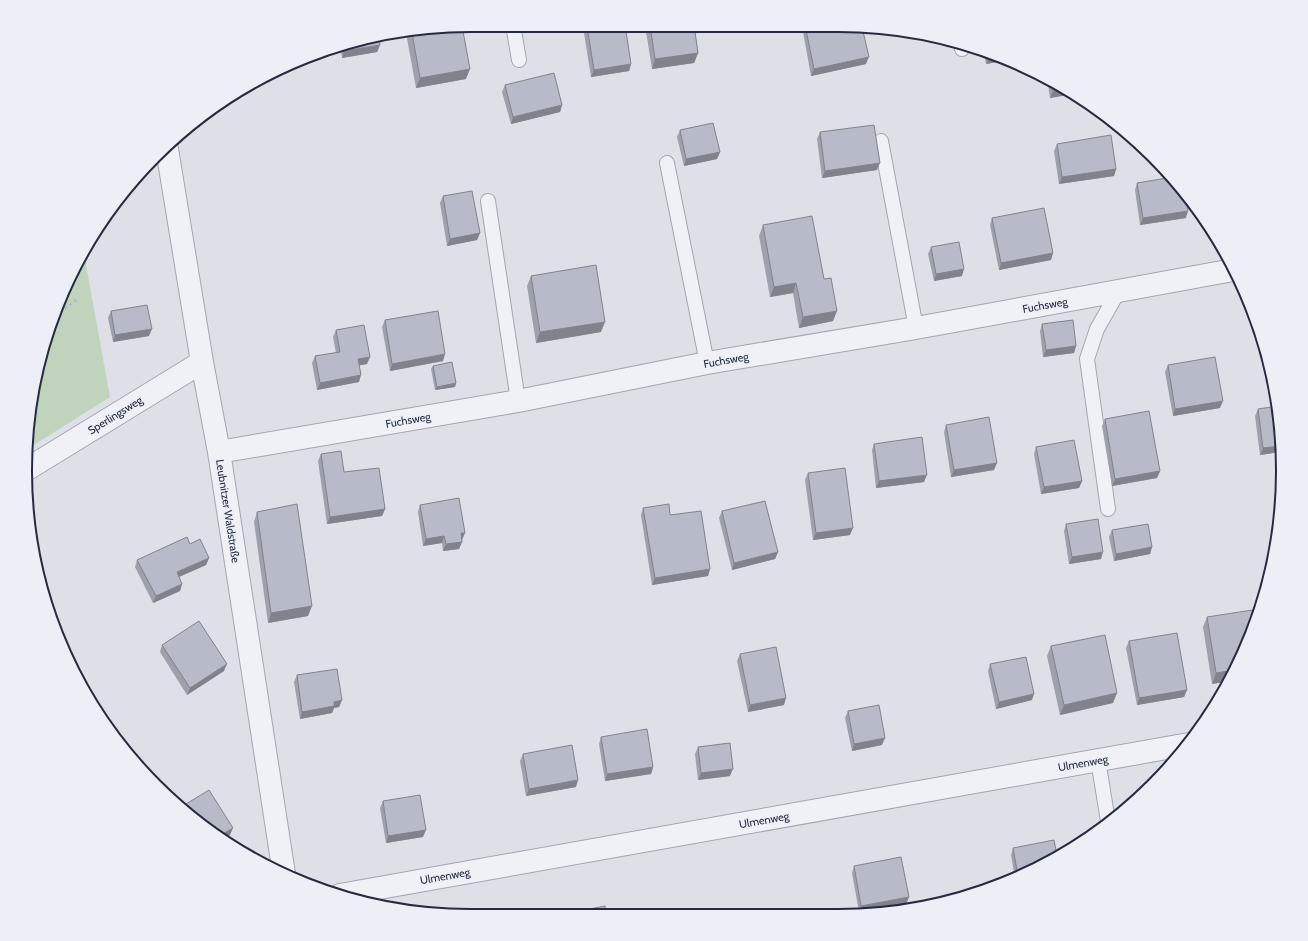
<svg xmlns="http://www.w3.org/2000/svg" width="1308" height="941" font-family="Cabin,sans-serif">
	<rect width="100%" height="100%" fill="#dde0e7"/>
	<path fill="#c1d2bd" d="M 84,254 L 110,397 L 29,448 L 29,412 L 40,355 L 71,274 Z"/>
	<g fill="none" stroke-linecap="round" stroke-linejoin="round">
		<g stroke="#a2a6b1" stroke-width="16">
			<path id="lane" d="M 513,25 L 519,60
				M 962,45 L 962,49
				M 881,141 L 916,328
				M 667,163 L 707,363
				M 488,201 L 518,401
				M 1108,509 L 1087,359 L 1097,329 L 1118,292
				M 1098,760 L 1108,821"/>
		</g>
		<g stroke="#a2a6b1" stroke-width="24">
			<path id="street" d="M 167,149 L 202,362 L 219,452 L 284,874
				M 219,452 L 518,401 L 707,363 L 916,328 L 1233,270
				M 29,468 L 202,362
				M 340,895 L 1189,744"/>
		</g>
		<path stroke="#babec6" stroke-width="2.5" stroke-dasharray="3 3" stroke-linecap="butt" d="M 55,316 L 79,298"/>
		<use href="#lane" stroke="#eff1f6" stroke-width="14"/>
		<use href="#street" stroke="#eff1f6" stroke-width="22"/>
	</g>
	<path fill="#9da1ab" d="M 645,25 L 694,25 L 698,53 L 694,63 L 652,69 Z
		M 805,25 L 866,64 L 811,76 L 803,32 Z
		M 462,26 L 466,79 L 416,88 L 406,33 Z
		M 587,26 L 631,64 L 629,71 L 591,77 L 584,33 Z
		M 355,40 L 380,45 L 377,52 L 342,58 L 340,45 Z
		M 984,52 L 1008,59 L 1009,60 L 986,64 Z
		M 1047,78 L 1060,85 L 1073,94 L 1050,98 Z
		M 505,85 L 562,105 L 560,112 L 511,124 L 502,92 Z
		M 680,130 L 720,152 L 717,159 L 684,166 L 677,137 Z
		M 820,132 L 877,170 L 822,178 L 817,139 Z
		M 1057,144 L 1116,169 L 1114,176 L 1059,184 L 1054,151 Z
		M 1137,183 L 1186,218 L 1140,225 L 1135,190 Z
		M 443,196 L 480,233 L 477,240 L 447,246 L 440,203 Z
		M 992,218 L 1053,253 L 1051,260 L 999,270 L 990,225 Z
		M 763,225 L 824,279 L 833,321 L 799,328 L 793,293 L 770,297 L 759,236 Z
		M 931,247 L 962,276 L 934,281 L 928,254 Z
		M 531,276 L 601,332 L 536,343 L 527,286 Z
		M 111,311 L 149,336 L 113,342 L 108,318 Z
		M 385,320 L 443,361 L 390,371 L 382,327 Z
		M 1042,324 L 1076,346 L 1074,353 L 1043,357 L 1040,331 Z
		M 336,330 L 367,364 L 359,365 L 359,382 L 317,390 L 312,363 L 315,356 L 336,353 L 333,337 Z
		M 1168,365 L 1220,408 L 1173,416 L 1165,372 Z
		M 433,366 L 456,383 L 455,387 L 435,390 L 431,369 Z
		M 1258,409 L 1279,413 L 1280,452 L 1260,455 L 1255,416 Z
		M 1105,419 L 1160,471 L 1157,478 L 1112,486 L 1102,426 Z
		M 946,425 L 994,470 L 951,477 L 944,432 Z
		M 874,444 L 924,482 L 876,488 L 872,450 Z
		M 1036,447 L 1082,481 L 1079,488 L 1041,494 L 1034,454 Z
		M 321,454 L 344,472 L 385,509 L 382,516 L 327,524 L 318,461 Z
		M 808,473 L 850,535 L 813,540 L 805,480 Z
		M 420,505 L 462,540 L 459,549 L 443,551 L 442,543 L 423,546 L 418,512 Z
		M 643,508 L 670,515 L 710,569 L 708,576 L 652,585 L 641,515 Z
		M 722,511 L 778,552 L 775,559 L 732,570 L 719,518 Z
		M 257,512 L 308,616 L 268,623 L 254,522 Z
		M 1066,524 L 1101,559 L 1069,564 L 1064,531 Z
		M 1112,530 L 1152,547 L 1150,554 L 1114,561 L 1109,537 Z
		M 190,544 L 209,558 L 206,565 L 179,577 L 182,584 L 180,591 L 153,603 L 135,567 L 137,560 Z
		M 1207,617 L 1237,668 L 1229,681 L 1212,684 L 1203,627 Z
		M 1129,641 L 1187,690 L 1184,697 L 1137,705 L 1126,648 Z
		M 162,645 L 224,671 L 187,695 L 160,652 Z
		M 1051,646 L 1113,703 L 1060,715 L 1047,656 Z
		M 740,654 L 784,705 L 748,712 L 737,661 Z
		M 990,664 L 1032,700 L 996,709 L 988,671 Z
		M 297,675 L 342,700 L 339,707 L 334,708 L 332,713 L 300,719 L 294,682 Z
		M 848,711 L 882,745 L 852,751 L 845,718 Z
		M 601,737 L 653,767 L 651,774 L 605,781 L 599,744 Z
		M 698,747 L 730,776 L 698,780 L 695,754 Z
		M 523,754 L 576,787 L 526,796 L 520,761 Z
		M 383,801 L 423,837 L 386,843 L 380,808 Z
		M 1013,848 L 1034,870 L 1015,878 L 1011,855 Z
		M 854,866 L 909,897 L 906,904 L 863,912 L 859,912 L 852,873 Z"/>
	<path fill="#80838b" d="M 380,45 L 377,52 L 342,58 L 344,51 Z
		M 698,53 L 694,63 L 652,69 L 655,59 Z
		M 996,55 L 1008,59 L 1009,60 L 986,64 L 989,57 Z
		M 869,57 L 866,64 L 811,76 L 814,69 Z
		M 631,64 L 629,71 L 591,77 L 594,70 Z
		M 470,69 L 466,79 L 416,88 L 420,78 Z
		M 246,88 L 244,93 L 235,94 Z
		M 1066,89 L 1073,94 L 1050,98 L 1053,91 Z
		M 562,105 L 560,112 L 511,124 L 513,117 Z
		M 720,152 L 717,159 L 684,166 L 686,159 Z
		M 880,163 L 877,170 L 822,178 L 825,171 Z
		M 1116,169 L 1114,176 L 1059,184 L 1062,177 Z
		M 1188,211 L 1186,218 L 1140,225 L 1143,218 Z
		M 480,233 L 477,240 L 447,246 L 450,239 Z
		M 1053,253 L 1051,260 L 999,270 L 1001,263 Z
		M 964,269 L 962,276 L 934,281 L 936,274 Z
		M 796,283 L 793,293 L 770,297 L 774,287 Z
		M 837,311 L 833,321 L 799,328 L 803,317 Z
		M 605,322 L 601,332 L 536,343 L 540,332 Z
		M 152,329 L 149,336 L 113,342 L 115,335 Z
		M 1076,346 L 1074,353 L 1043,357 L 1046,350 Z
		M 445,354 L 443,361 L 390,371 L 392,364 Z
		M 370,357 L 367,364 L 356,366 L 358,359 Z
		M 361,375 L 359,382 L 317,390 L 320,383 Z
		M 456,383 L 455,387 L 435,390 L 437,387 Z
		M 1223,401 L 1220,408 L 1173,416 L 1175,409 Z
		M 1280,446 L 1280,452 L 1260,455 L 1263,448 Z
		M 997,463 L 994,470 L 951,477 L 954,470 Z
		M 1160,471 L 1157,478 L 1112,486 L 1115,479 Z
		M 927,475 L 924,482 L 876,488 L 879,481 Z
		M 1082,481 L 1079,488 L 1041,494 L 1044,487 Z
		M 385,509 L 382,516 L 327,524 L 330,517 Z
		M 853,528 L 850,535 L 813,540 L 816,533 Z
		M 461,533 L 465,533 L 462,540 L 458,540 Z
		M 444,536 L 442,543 L 423,546 L 426,539 Z
		M 462,542 L 459,549 L 443,551 L 446,544 Z
		M 1152,547 L 1150,554 L 1114,561 L 1116,554 Z
		M 778,552 L 775,559 L 732,570 L 734,563 Z
		M 1103,552 L 1101,559 L 1069,564 L 1072,557 Z
		M 209,558 L 206,565 L 174,579 L 177,572 Z
		M 710,569 L 708,576 L 652,585 L 655,578 Z
		M 182,584 L 180,591 L 153,603 L 156,596 Z
		M 312,606 L 308,616 L 268,623 L 271,613 Z
		M 227,664 L 224,671 L 187,695 L 190,688 Z
		M 1235,670 L 1229,681 L 1212,684 L 1216,673 Z
		M 1187,690 L 1184,697 L 1137,705 L 1139,698 Z
		M 1117,693 L 1113,703 L 1060,715 L 1064,705 Z
		M 1034,694 L 1032,700 L 996,709 L 999,702 Z
		M 786,698 L 784,705 L 748,712 L 750,705 Z
		M 342,700 L 339,707 L 334,708 L 332,713 L 300,719 L 302,712 L 334,702 Z
		M 885,738 L 882,745 L 852,751 L 854,744 Z
		M 653,767 L 651,774 L 605,781 L 607,774 Z
		M 733,769 L 730,776 L 698,780 L 701,773 Z
		M 578,780 L 576,787 L 526,796 L 529,789 Z
		M 233,828 L 230,835 L 224,839 L 219,836 Z
		M 426,830 L 423,837 L 386,843 L 388,836 Z
		M 909,897 L 906,904 L 863,912 L 859,912 L 861,906 Z"/>
	<path fill="#b7bbc7" stroke="#80838b" d="M 593,25 L 625,25 L 631,64 L 594,70 L 587,26 Z
		M 650,25 L 694,25 L 698,53 L 655,59 Z
		M 805,25 L 838,25 L 862,27 L 869,57 L 814,69 Z
		M 462,26 L 470,69 L 420,78 L 412,33 Z
		M 379,37 L 380,45 L 344,51 L 343,44 L 355,40 Z
		M 988,53 L 996,55 L 989,57 Z
		M 554,73 L 562,105 L 513,117 L 505,85 Z
		M 1051,80 L 1060,85 L 1066,89 L 1053,91 Z
		M 713,123 L 720,152 L 686,159 L 680,130 Z
		M 874,125 L 880,163 L 825,171 L 820,132 Z
		M 1111,135 L 1116,169 L 1062,177 L 1057,144 Z
		M 1173,177 L 1186,196 L 1188,211 L 1143,218 L 1137,183 Z
		M 472,191 L 480,233 L 450,239 L 443,196 Z
		M 1044,208 L 1053,253 L 1001,263 L 992,218 Z
		M 812,216 L 824,279 L 831,278 L 837,311 L 803,317 L 796,283 L 774,287 L 763,225 Z
		M 959,242 L 964,269 L 936,274 L 931,247 Z
		M 596,265 L 605,322 L 540,332 L 531,276 Z
		M 147,305 L 152,329 L 115,335 L 111,311 Z
		M 438,311 L 445,354 L 392,364 L 385,320 Z
		M 1073,320 L 1076,346 L 1046,350 L 1042,324 Z
		M 364,325 L 370,357 L 358,359 L 361,375 L 320,383 L 315,356 L 340,352 L 336,330 Z
		M 1215,357 L 1223,401 L 1175,409 L 1168,365 Z
		M 452,362 L 456,383 L 437,387 L 433,366 Z
		M 1278,406 L 1279,413 L 1280,446 L 1263,448 L 1258,409 Z
		M 1149,411 L 1160,471 L 1115,479 L 1105,419 Z
		M 989,417 L 997,463 L 954,470 L 946,425 Z
		M 922,437 L 927,475 L 879,481 L 874,444 Z
		M 1074,440 L 1082,481 L 1044,487 L 1036,447 Z
		M 341,451 L 344,472 L 379,468 L 385,509 L 330,517 L 321,454 Z
		M 845,468 L 853,528 L 816,533 L 808,473 Z
		M 459,498 L 465,533 L 461,533 L 462,542 L 446,544 L 444,536 L 426,539 L 420,505 Z
		M 765,501 L 778,552 L 734,563 L 722,511 Z
		M 297,504 L 312,606 L 271,613 L 257,512 Z
		M 669,504 L 670,515 L 701,511 L 710,569 L 655,578 L 643,508 Z
		M 1098,519 L 1103,552 L 1072,557 L 1066,524 Z
		M 1148,524 L 1152,547 L 1116,554 L 1112,530 Z
		M 187,537 L 190,544 L 200,539 L 209,558 L 177,572 L 182,584 L 156,596 L 137,560 Z
		M 1259,609 L 1237,668 L 1235,670 L 1216,673 L 1207,617 Z
		M 199,621 L 227,664 L 190,688 L 162,645 Z
		M 1177,633 L 1187,690 L 1139,698 L 1129,641 Z
		M 1105,635 L 1117,693 L 1064,705 L 1051,646 Z
		M 776,647 L 786,698 L 750,705 L 740,654 Z
		M 1026,657 L 1034,694 L 999,702 L 990,664 Z
		M 337,669 L 342,700 L 334,702 L 334,706 L 302,712 L 297,675 Z
		M 879,705 L 885,738 L 854,744 L 848,711 Z
		M 647,729 L 653,767 L 607,774 L 601,737 Z
		M 730,743 L 733,769 L 701,773 L 698,747 Z
		M 572,745 L 578,780 L 529,789 L 523,754 Z
		M 209,790 L 233,828 L 219,836 L 199,824 L 181,807 Z
		M 420,795 L 426,830 L 388,836 L 383,801 Z
		M 1054,840 L 1057,855 L 1034,870 L 1018,876 L 1013,848 Z
		M 901,857 L 909,897 L 861,906 L 854,866 Z
		M 605,906 L 606,914 L 564,914 Z"/>
	<g text-anchor="middle" stroke-width="3" stroke-linejoin="round" paint-order="stroke">
		<g font-size="11" fill="#252c3f" stroke="#eceff5">
			<text transform="translate(1045 305) rotate(-10)" y="4">Fuchsweg</text>
			<text transform="translate(726 360) rotate(-10)" y="4">Fuchsweg</text>
			<text transform="translate(115 415) rotate(-32)" y="4">Sperlingsweg</text>
			<text transform="translate(408 420) rotate(-10)" y="4">Fuchsweg</text>
			<text transform="translate(228 511) rotate(81)" y="4">Leubnitzer Waldstraße</text>
			<text transform="translate(1083 763) rotate(-10)" y="4">Ulmenweg</text>
			<text transform="translate(764 820) rotate(-10)" y="4">Ulmenweg</text>
			<text transform="translate(445 876) rotate(-10)" y="4">Ulmenweg</text>
		</g>
	</g>
	<path d="M0 0H1308V941H0ZM470 32H838A438 438 0 0 1 1276 470V471A438 438 0 0 1 838 909H470A438 438 0 0 1 32 471V470A438 438 0 0 1 470 32Z" fill="#eceff5" fill-rule="evenodd"/>
	<path fill="none" stroke="#252c3f" stroke-width="2" d="M470 32H838A438 438 0 0 1 1276 470V471A438 438 0 0 1 838 909H470A438 438 0 0 1 32 471V470A438 438 0 0 1 470 32Z"/>
</svg>
